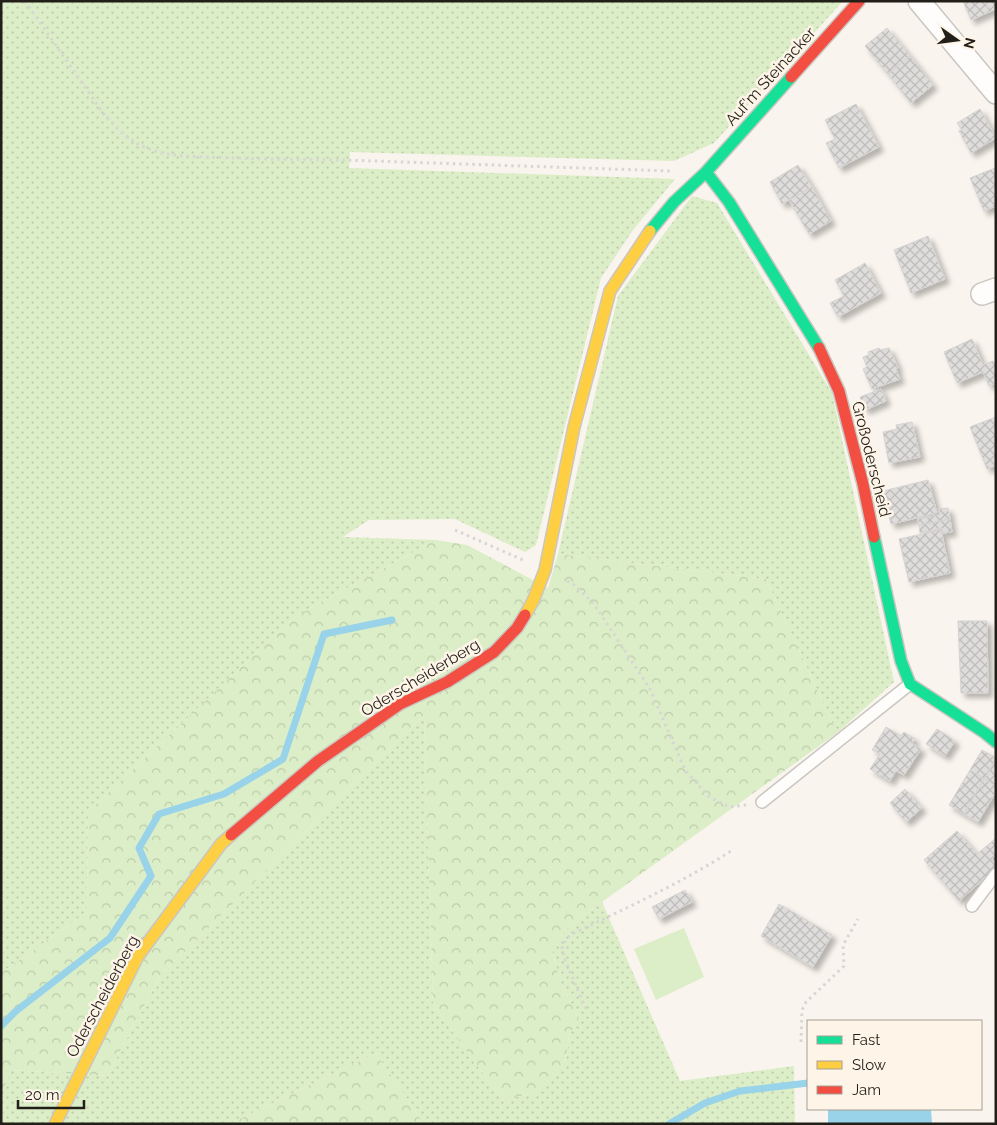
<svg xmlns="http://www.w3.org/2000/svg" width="997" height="1125" font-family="Raleway,sans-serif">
	<defs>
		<pattern id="grass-dots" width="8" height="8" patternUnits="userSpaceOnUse" patternTransform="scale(1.25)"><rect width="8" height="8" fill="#dceec7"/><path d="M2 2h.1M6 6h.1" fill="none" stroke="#bcccaa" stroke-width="1.8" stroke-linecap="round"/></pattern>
		<pattern id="forest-crowns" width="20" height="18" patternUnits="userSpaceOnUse" patternTransform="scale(1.25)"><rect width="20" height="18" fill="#dceec7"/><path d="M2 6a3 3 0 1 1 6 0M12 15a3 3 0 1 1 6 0" fill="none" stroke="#bcccaa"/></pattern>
		<pattern id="building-cross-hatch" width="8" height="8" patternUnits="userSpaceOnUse" patternTransform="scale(1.25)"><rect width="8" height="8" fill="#dfdcdc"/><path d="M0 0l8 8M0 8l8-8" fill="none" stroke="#bfbcbc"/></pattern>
		<filter id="shadow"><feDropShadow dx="4.5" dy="4.5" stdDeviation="2.5" flood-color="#0004"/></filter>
	</defs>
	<rect width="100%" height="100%" fill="#f9f4ed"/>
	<path fill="url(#grass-dots)" d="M 1,1 L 843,1 L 714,143 L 674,161 L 350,152 L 349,168 L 675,179 L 633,230 L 601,278 L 536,545 L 525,552 L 455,519 L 369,520 L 343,537 L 436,540 L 294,617 L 88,812 L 87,912 L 1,973 Z
		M 692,196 L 717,203 L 832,393 L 894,682 L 837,733 L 766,579 L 558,554 L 618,296 Z
		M 424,715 L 433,1004 L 505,1104 L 517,1097 L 532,1094 L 566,1060 L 569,1035 L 579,1020 L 559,978 L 552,949 L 565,930 L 602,902 L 680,1081 L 794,1066 L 795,1124 L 424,1124 L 376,1053 L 230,1124 L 1,1124 L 1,1094 L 11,1070 L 107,1076 L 160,976 Z"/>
	<path fill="url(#forest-crowns)" d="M 436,540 L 467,545 L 548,588 L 558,554 L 766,579 L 837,733 L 602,902 L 565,930 L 552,950 L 559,978 L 579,1020 L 569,1035 L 566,1059 L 555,1077 L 532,1094 L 517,1097 L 505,1104 L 433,1004 L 424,715 L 160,976 L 107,1076 L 12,1070 L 1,1094 L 1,973 L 87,912 L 88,812 L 294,617 Z
		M 376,1053 L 424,1124 L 230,1124 Z"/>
	<path fill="#dceec7" d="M 684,928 L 704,977 L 656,1000 L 634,949 Z"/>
	<path fill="#98d3ea" d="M 828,1109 L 931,1109 L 932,1124 L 828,1124 Z"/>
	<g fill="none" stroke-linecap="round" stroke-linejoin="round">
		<path stroke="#98d3ea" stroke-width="7" d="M 1,1026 L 16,1011 L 110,938 L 151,876 L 139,848 L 159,814 L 224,794 L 283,759 L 324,634 L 392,620
			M 669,1124 L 705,1103 L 740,1091 L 808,1083"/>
	</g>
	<path fill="url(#building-cross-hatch)" stroke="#d6d3d3" filter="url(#shadow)" d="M 963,1 L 985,1 L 989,12 L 971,20 Z
		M 985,1 L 996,1 L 996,9 L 989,12 Z
		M 887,28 L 910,56 L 888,74 L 865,46 Z
		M 910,56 L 933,85 L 911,103 L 888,74 Z
		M 856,104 L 879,147 L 839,168 L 826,143 L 835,139 L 825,120 Z
		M 980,109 L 996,138 L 971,153 L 959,131 L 962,130 L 957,123 Z
		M 798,165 L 812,187 L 782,204 L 770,182 Z
		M 995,168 L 996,206 L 984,211 L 970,178 Z
		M 812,187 L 831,221 L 809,234 L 789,200 Z
		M 928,236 L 945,279 L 911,293 L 894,250 Z
		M 865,263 L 881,293 L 838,317 L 830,303 L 844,296 L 835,280 Z
		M 972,339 L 983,365 L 993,361 L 996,368 L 996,383 L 989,386 L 983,372 L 957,383 L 944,352 Z
		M 879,348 L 880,350 L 889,348 L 898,368 L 896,369 L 900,379 L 872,389 L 863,369 L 867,367 L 863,357 L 869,355 L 868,352 Z
		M 881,389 L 886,401 L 865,410 L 860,397 Z
		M 996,417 L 996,465 L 987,469 L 970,427 Z
		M 912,422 L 920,457 L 889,463 L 883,432 L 897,429 L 896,425 Z
		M 928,480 L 937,513 L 891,524 L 883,491 Z
		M 948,508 L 950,519 L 919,525 L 918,519 L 940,515 L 939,509 Z
		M 950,519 L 952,532 L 943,533 L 942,528 L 920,533 L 919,525 Z
		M 941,530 L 950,573 L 909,582 L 899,539 Z
		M 958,621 L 987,621 L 988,693 L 961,693 Z
		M 886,727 L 901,736 L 904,732 L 915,739 L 912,743 L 921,749 L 904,775 L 896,771 L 890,781 L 870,769 L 880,754 L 872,750 Z
		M 937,729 L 955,741 L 945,756 L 926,744 Z
		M 982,750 L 996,758 L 984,779 L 970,770 Z
		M 996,759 L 996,786 L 984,779 Z
		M 970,770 L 984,779 L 964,814 L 949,805 Z
		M 984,779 L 996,786 L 996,792 L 978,822 L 964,814 Z
		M 905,789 L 922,808 L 906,822 L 890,803 Z
		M 957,831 L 977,854 L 996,838 L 996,855 L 992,859 L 996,864 L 996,868 L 959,901 L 924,860 Z
		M 685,890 L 692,902 L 659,919 L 652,907 Z
		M 779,904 L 832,935 L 813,967 L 761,936 Z"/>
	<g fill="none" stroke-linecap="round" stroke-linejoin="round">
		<g stroke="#cac6c0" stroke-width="14">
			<path id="lane" d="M 762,802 L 910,684
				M 972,906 L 996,874"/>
		</g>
		<g stroke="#cac6c0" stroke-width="24">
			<path id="street" d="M 919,1 L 996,93
				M 982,294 L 996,289"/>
		</g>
		<g stroke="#cac6c0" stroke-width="14">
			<path id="fast" d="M 706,172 L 729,202 L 819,348
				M 650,231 L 674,202 L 706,172 L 791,77
				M 874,537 L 901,661 L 910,684 L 985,733 L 996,742"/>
		</g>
		<g stroke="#cac6c0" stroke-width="14">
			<path id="slow" d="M 525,615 L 533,601 L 545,570 L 574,427 L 610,291 L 650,231
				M 55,1124 L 138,956 L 221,844 L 231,835"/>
		</g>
		<g stroke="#cac6c0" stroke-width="14">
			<path id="jam" d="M 791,77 L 859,1
				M 819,348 L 839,391 L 863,484 L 874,537
				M 231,835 L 318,761 L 400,704 L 447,682 L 494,652 L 517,628 L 525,615"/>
		</g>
		<path stroke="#d8d6d4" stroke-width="3" stroke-dasharray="2.5 4" stroke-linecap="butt" d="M 25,1 L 105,116 L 122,133 L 139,145 L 160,153 L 183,156 L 261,159 L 344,160 L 670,171
			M 455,530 L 523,560
			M 567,581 L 573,584 L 594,604 L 650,689 L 685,770 L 708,796 L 729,807 L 746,805
			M 586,1009 L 564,958 L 562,946 L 570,935 C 626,908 682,883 734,849
			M 801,1042 L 802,1010 L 806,1002 L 844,966 L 843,945 L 858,919"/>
		<use href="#lane" stroke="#fefdfc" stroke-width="11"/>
		<use href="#street" stroke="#fefdfc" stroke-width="21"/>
		<use href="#fast" stroke="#16e098" stroke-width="11"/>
		<use href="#slow" stroke="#ffcf43" stroke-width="11"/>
		<use href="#jam" stroke="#f24e42" stroke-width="11"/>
	</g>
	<g text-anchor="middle" stroke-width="5" stroke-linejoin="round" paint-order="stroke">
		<g font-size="16" fill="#221e18" stroke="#fef5e8">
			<text transform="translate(770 76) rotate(-48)" y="6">Auf'm Steinacker</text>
			<text transform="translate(872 459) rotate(76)" y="6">Großoderscheid</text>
			<text transform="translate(420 677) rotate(-31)" y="6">Oderscheiderberg</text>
			<text transform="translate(102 996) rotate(-62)" y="6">Oderscheiderberg</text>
		</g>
	</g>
	<rect width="997" height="1125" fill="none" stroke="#221e18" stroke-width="5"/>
	<rect x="807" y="1020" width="175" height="90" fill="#fef5e8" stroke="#a69f95"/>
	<rect x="817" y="1036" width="25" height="8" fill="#16e098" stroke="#a69f95"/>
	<text x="852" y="1045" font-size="15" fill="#221e18">Fast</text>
	<rect x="817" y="1061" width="25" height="8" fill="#ffcf43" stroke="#a69f95"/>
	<text x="852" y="1070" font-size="15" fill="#221e18">Slow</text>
	<rect x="817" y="1086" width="25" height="8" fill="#f24e42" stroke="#a69f95"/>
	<text x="852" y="1095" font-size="15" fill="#221e18">Jam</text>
	<g transform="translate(957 40) rotate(104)" stroke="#fef5e8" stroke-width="4" paint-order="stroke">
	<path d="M0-4L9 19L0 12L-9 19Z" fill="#221e18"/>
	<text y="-8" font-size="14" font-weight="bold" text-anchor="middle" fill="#221e18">N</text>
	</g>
	<path d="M18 1100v8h66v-8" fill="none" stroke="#221e18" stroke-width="2.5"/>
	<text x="25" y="1100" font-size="15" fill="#221e18" stroke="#fef5e8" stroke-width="4" paint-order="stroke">20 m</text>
</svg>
